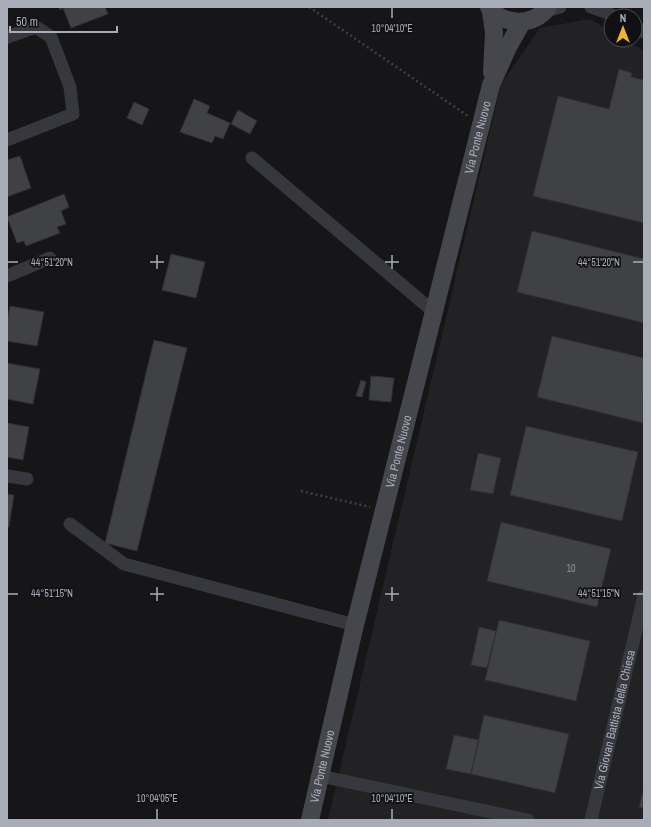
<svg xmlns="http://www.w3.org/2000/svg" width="651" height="827" font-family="'Archivo Narrow',sans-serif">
	<rect width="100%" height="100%" fill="#161618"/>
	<path fill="#222225" d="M 590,19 L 611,32 L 611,40 L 625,40 L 644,51 L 644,820 L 328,820 L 501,84 L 540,28 Z"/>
	<path fill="#404145" stroke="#303034" d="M 59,7 L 105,7 L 108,14 L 71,28 L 63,8 L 60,10 Z
		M 619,69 L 632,73 L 631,77 L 644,80 L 644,223 L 533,196 L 558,96 L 609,109 Z
		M 194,99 L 210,106 L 207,113 L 230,123 L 223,139 L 215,136 L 212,143 L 180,132 Z
		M 134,102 L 149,109 L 142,125 L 127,118 Z
		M 238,110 L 257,121 L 250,134 L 231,124 Z
		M 20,156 L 31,188 L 7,197 L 7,160 Z
		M 64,194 L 69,207 L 61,211 L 66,224 L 57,227 L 60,233 L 26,246 L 24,241 L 17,243 L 7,217 Z
		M 532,231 L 644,259 L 644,323 L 517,292 Z
		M 171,254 L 205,262 L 196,298 L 162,290 Z
		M 10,306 L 44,312 L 37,346 L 7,341 L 7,321 Z
		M 552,336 L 644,358 L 643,423 L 537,397 Z
		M 154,340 L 187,348 L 137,551 L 105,543 Z
		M 7,363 L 40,369 L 33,404 L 7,399 Z
		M 371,376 L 394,378 L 391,402 L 369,400 Z
		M 361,380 L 366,382 L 362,397 L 356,396 Z
		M 7,423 L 29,427 L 23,460 L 7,457 Z
		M 526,426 L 638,452 L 622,521 L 510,495 Z
		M 478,453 L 501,458 L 493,494 L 470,490 Z
		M 7,494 L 14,495 L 9,527 L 7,527 Z
		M 501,522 L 611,549 L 597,607 L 487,581 Z
		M 499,620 L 590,641 L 576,701 L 485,680 Z
		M 479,627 L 496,631 L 487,668 L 471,665 Z
		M 484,715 L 569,734 L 555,793 L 471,774 Z
		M 454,735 L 479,740 L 471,774 L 446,769 Z
		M 644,787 L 644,808 L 639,807 Z"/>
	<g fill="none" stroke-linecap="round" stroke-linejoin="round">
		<path stroke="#3d3f44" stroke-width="2.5" stroke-dasharray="2 3" stroke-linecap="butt" d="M 309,7 L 468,116
			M 301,491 L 370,507"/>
		<g stroke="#37383d" stroke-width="13">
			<path d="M 591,7 L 610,14"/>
			<path d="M 546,11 L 560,7"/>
			<path d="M 635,27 L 644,32"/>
			<path d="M 7,37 L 36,27 L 51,37 L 70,87 L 73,114 L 7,140"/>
			<path d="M 252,158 L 434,312"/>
			<path d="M 7,276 L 50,258"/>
			<path d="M 7,476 L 27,479"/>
			<path d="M 70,524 L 124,564 L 355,625"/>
			<path d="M 320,776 L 528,820"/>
			<path id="s1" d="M 591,820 L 644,596"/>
		</g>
		<g stroke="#45474d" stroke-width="18">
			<path d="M 489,7 C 503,26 534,27 548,7"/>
			<path d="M 491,11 L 494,33 L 492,72"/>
			<path id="s2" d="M 310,820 L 353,633 L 491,85 L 508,47 L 522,22"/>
		</g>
	</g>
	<path fill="none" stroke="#a8adb8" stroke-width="1.5" d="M 392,8 L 392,18M 157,255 L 157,269M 392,255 L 392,269M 8,262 L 18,262M 150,262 L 164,262M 385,262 L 399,262M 633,262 L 643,262M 157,587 L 157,601M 392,587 L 392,601M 8,594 L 18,594M 150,594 L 164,594M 385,594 L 399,594M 633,594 L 643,594M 157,809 L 157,819M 392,809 L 392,819"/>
	<g text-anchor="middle" stroke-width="3.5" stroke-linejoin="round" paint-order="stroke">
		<g font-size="10" fill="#8e929b">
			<text x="571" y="572">10</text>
		</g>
		<g font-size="12" fill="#a8adb8" stroke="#111113">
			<text dy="4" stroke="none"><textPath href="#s2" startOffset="703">Via Ponte Nuovo</textPath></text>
			<text dy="4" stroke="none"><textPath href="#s2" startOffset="379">Via Ponte Nuovo</textPath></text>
			<text dy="4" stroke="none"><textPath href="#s1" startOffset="103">Via Giovan Battista della Chiesa</textPath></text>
			<text dy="4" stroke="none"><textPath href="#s2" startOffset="55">Via Ponte Nuovo</textPath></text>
		</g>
	</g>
	<g font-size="10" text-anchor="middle" fill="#a8adb8" stroke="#111113" stroke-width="3.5" stroke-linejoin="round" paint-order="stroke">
		<text x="392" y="32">10°04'10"E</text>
		<text x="52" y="266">44°51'20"N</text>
		<text x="599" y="266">44°51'20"N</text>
		<text x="52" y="597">44°51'15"N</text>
		<text x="599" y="597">44°51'15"N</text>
		<text x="157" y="802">10°04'05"E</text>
		<text x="392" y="802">10°04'10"E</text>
	</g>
	<rect width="651" height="827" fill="none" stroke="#a8adb8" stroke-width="16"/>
	<g transform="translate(623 28)"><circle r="19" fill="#111113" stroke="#4d4f55"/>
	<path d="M0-3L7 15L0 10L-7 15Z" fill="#f2b134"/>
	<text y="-6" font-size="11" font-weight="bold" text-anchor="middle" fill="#a8adb8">N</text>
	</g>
	<path d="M10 26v6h107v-6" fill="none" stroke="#a8adb8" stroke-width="2"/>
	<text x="16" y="26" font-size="12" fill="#a8adb8" stroke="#111113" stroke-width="3" paint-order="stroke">50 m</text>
</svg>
